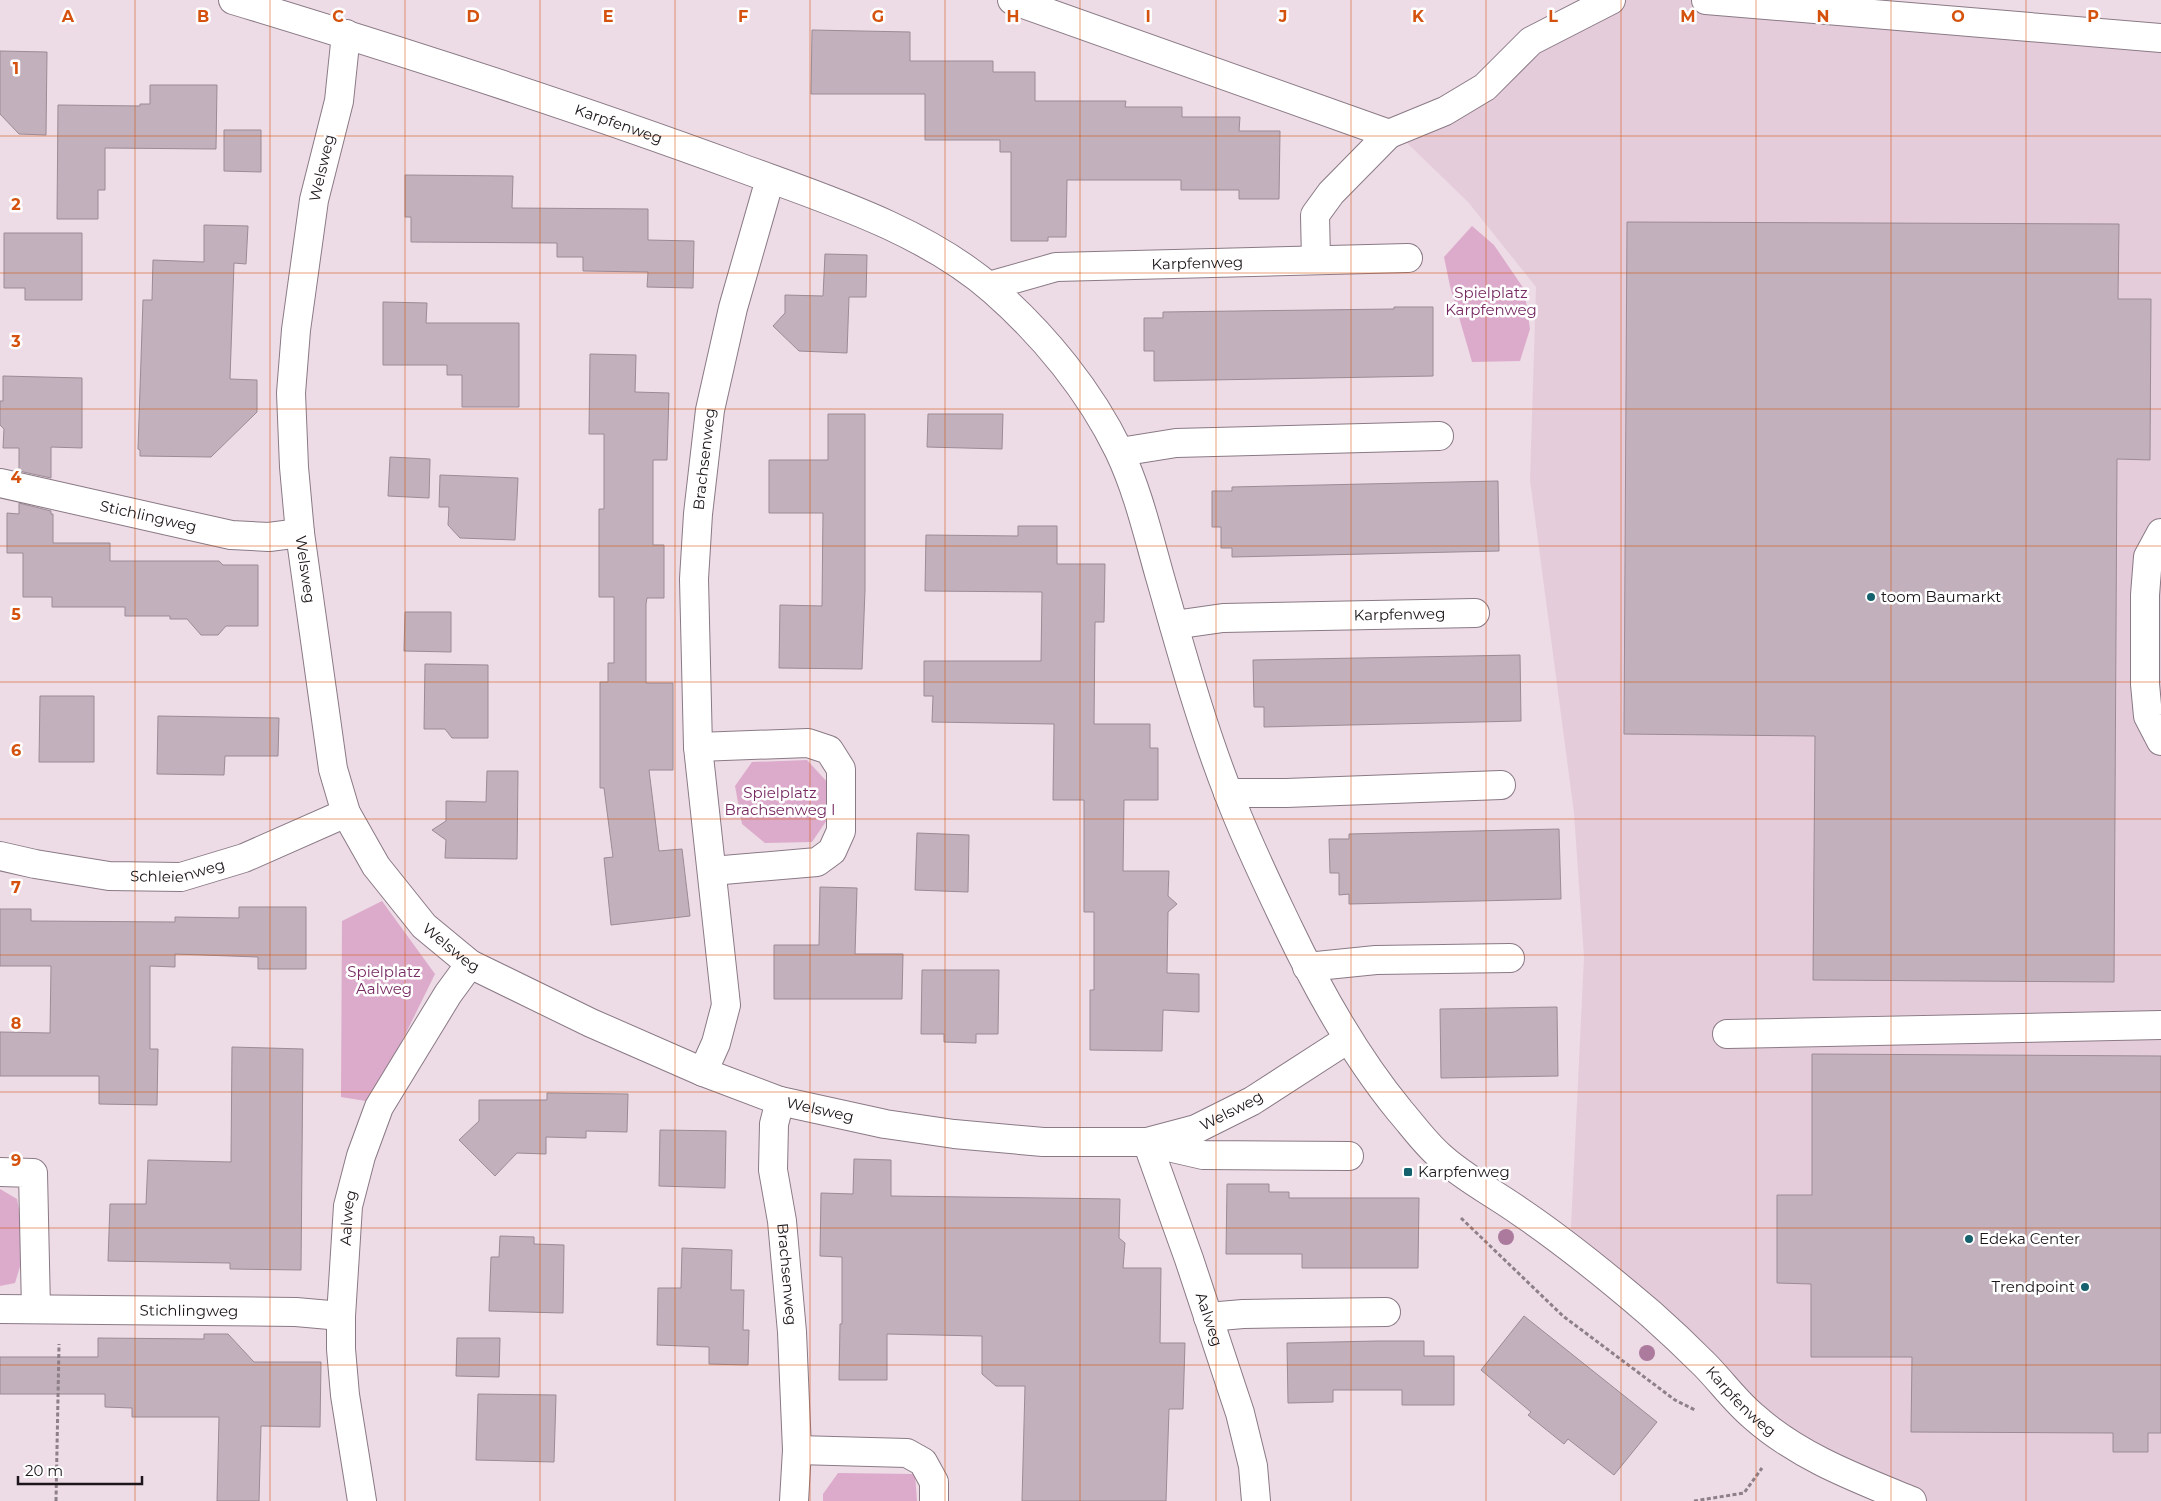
<svg xmlns="http://www.w3.org/2000/svg" width="2161" height="1501" font-family="Montserrat,sans-serif">
	<rect width="100%" height="100%" fill="#eddbe6"/>
	<path fill="#e5ccdb" d="M 1611,0 L 1706,0 L 2161,38 L 2161,1501 L 1918,1501 L 1833,1469 L 1570,1248 L 1584,957 L 1574,813 L 1530,480 L 1536,287 L 1468,202 L 1405,141 Z"/>
	<path fill="#dcabcb" d="M 1472,226 L 1494,245 L 1524,289 L 1530,329 L 1520,361 L 1472,362 L 1450,286 L 1444,257 Z
		M 807,760 L 829,784 L 831,814 L 812,842 L 765,843 L 742,824 L 735,786 L 752,762 Z
		M 382,901 L 435,974 L 372,1102 L 341,1097 L 342,921 Z
		M 0,1189 L 17,1199 L 26,1247 L 15,1283 L 0,1286 Z
		M 838,1473 L 915,1474 L 917,1501 L 823,1501 L 823,1494 Z"/>
	<path fill="#c2b1bc" stroke="#9b8b95" d="M 812,30 L 910,32 L 910,61 L 993,61 L 993,72 L 1035,72 L 1035,101 L 1126,101 L 1125,107 L 1182,107 L 1182,117 L 1240,117 L 1239,131 L 1280,131 L 1279,199 L 1239,199 L 1239,190 L 1181,190 L 1181,180 L 1067,180 L 1066,237 L 1048,237 L 1048,241 L 1011,241 L 1011,152 L 1000,152 L 1000,140 L 925,140 L 925,94 L 811,94 Z
		M 0,51 L 47,52 L 46,135 L 19,134 L 0,114 Z
		M 150,85 L 217,85 L 216,149 L 105,148 L 105,190 L 98,190 L 98,219 L 57,219 L 58,105 L 140,106 L 140,104 L 150,104 Z
		M 224,130 L 261,130 L 261,172 L 224,171 Z
		M 405,175 L 513,176 L 512,208 L 648,209 L 648,240 L 694,241 L 693,288 L 647,287 L 648,272 L 583,271 L 583,257 L 557,257 L 557,243 L 411,242 L 411,217 L 405,217 Z
		M 1627,222 L 2119,224 L 2118,299 L 2151,299 L 2150,460 L 2117,459 L 2114,982 L 1813,980 L 1815,736 L 1624,734 Z
		M 204,225 L 248,226 L 246,264 L 234,263 L 230,379 L 257,380 L 257,412 L 211,457 L 140,456 L 140,450 L 138,449 L 143,300 L 152,300 L 153,260 L 204,262 Z
		M 4,233 L 82,233 L 82,300 L 25,300 L 25,288 L 4,288 Z
		M 825,254 L 867,255 L 866,297 L 849,297 L 847,353 L 799,351 L 773,326 L 785,313 L 785,295 L 823,296 Z
		M 383,302 L 427,303 L 426,323 L 519,323 L 519,407 L 462,407 L 462,375 L 447,375 L 447,365 L 383,365 Z
		M 1394,307 L 1433,307 L 1433,376 L 1154,381 L 1154,351 L 1144,351 L 1144,318 L 1163,318 L 1163,312 L 1394,309 Z
		M 590,354 L 636,355 L 635,392 L 669,393 L 667,460 L 653,460 L 653,545 L 664,545 L 664,598 L 647,598 L 646,604 L 646,683 L 673,683 L 673,770 L 649,770 L 659,851 L 682,849 L 690,916 L 611,925 L 604,858 L 613,857 L 604,788 L 600,788 L 600,682 L 608,682 L 608,663 L 614,663 L 614,597 L 599,597 L 599,509 L 604,509 L 604,434 L 589,434 Z
		M 3,376 L 82,378 L 82,448 L 51,447 L 51,478 L 19,471 L 19,448 L 3,448 L 4,429 L 0,425 L 0,401 L 3,401 Z
		M 828,414 L 865,414 L 865,590 L 862,669 L 779,668 L 780,605 L 822,606 L 823,513 L 769,513 L 769,460 L 828,460 Z
		M 928,414 L 1003,414 L 1002,449 L 927,447 Z
		M 390,457 L 430,459 L 429,498 L 388,496 Z
		M 440,475 L 518,478 L 515,540 L 460,538 L 448,525 L 449,507 L 439,507 Z
		M 1498,481 L 1499,551 L 1232,557 L 1232,548 L 1221,548 L 1221,527 L 1212,527 L 1212,491 L 1232,491 L 1232,487 Z
		M 19,503 L 51,511 L 51,514 L 53,514 L 53,543 L 110,543 L 110,561 L 219,561 L 223,565 L 258,565 L 258,626 L 226,626 L 218,635 L 201,635 L 187,619 L 170,619 L 170,616 L 125,616 L 125,607 L 52,607 L 52,597 L 23,597 L 23,553 L 7,553 L 7,513 L 19,514 Z
		M 1018,526 L 1057,526 L 1057,564 L 1105,564 L 1104,622 L 1095,622 L 1094,724 L 1150,724 L 1150,748 L 1158,748 L 1158,800 L 1124,800 L 1123,871 L 1169,871 L 1168,896 L 1177,904 L 1168,912 L 1167,973 L 1199,974 L 1199,1012 L 1163,1010 L 1162,1051 L 1090,1050 L 1090,990 L 1094,990 L 1094,912 L 1084,912 L 1084,800 L 1053,800 L 1054,724 L 932,722 L 933,696 L 924,696 L 924,661 L 1041,661 L 1042,592 L 925,591 L 926,535 L 1018,536 Z
		M 405,612 L 451,612 L 451,652 L 404,651 Z
		M 1520,655 L 1521,721 L 1264,727 L 1264,707 L 1254,707 L 1253,660 Z
		M 425,664 L 488,665 L 488,738 L 452,738 L 445,729 L 424,729 Z
		M 40,696 L 94,696 L 94,762 L 39,762 Z
		M 158,716 L 279,718 L 278,756 L 225,756 L 224,775 L 157,774 Z
		M 487,771 L 518,771 L 517,859 L 445,858 L 446,840 L 432,830 L 446,821 L 446,801 L 486,802 Z
		M 1559,829 L 1561,899 L 1349,904 L 1349,894 L 1339,895 L 1339,873 L 1330,873 L 1329,839 L 1349,839 L 1349,834 Z
		M 917,833 L 969,835 L 968,892 L 915,890 Z
		M 820,887 L 857,888 L 855,954 L 903,954 L 902,999 L 774,999 L 774,945 L 819,945 Z
		M 239,907 L 306,907 L 306,969 L 258,969 L 258,957 L 175,954 L 175,967 L 150,966 L 150,1049 L 158,1049 L 157,1105 L 99,1104 L 99,1076 L 0,1076 L 0,1032 L 50,1033 L 51,966 L 0,966 L 0,909 L 31,909 L 31,921 L 175,922 L 175,917 L 239,918 Z
		M 922,970 L 999,970 L 998,1034 L 976,1034 L 976,1043 L 944,1042 L 944,1034 L 921,1034 Z
		M 1557,1007 L 1558,1076 L 1441,1078 L 1440,1009 Z
		M 232,1047 L 303,1049 L 301,1270 L 230,1269 L 230,1263 L 108,1261 L 110,1204 L 146,1204 L 148,1160 L 231,1162 Z
		M 1812,1054 L 2161,1056 L 2161,1433 L 2148,1433 L 2148,1452 L 2113,1452 L 2113,1433 L 1911,1432 L 1912,1357 L 1811,1357 L 1811,1284 L 1777,1283 L 1777,1195 L 1812,1195 Z
		M 547,1093 L 628,1094 L 627,1132 L 586,1131 L 586,1138 L 546,1137 L 546,1154 L 517,1153 L 495,1176 L 459,1140 L 479,1121 L 479,1100 L 547,1100 Z
		M 660,1130 L 726,1131 L 725,1188 L 659,1186 Z
		M 854,1159 L 891,1160 L 891,1196 L 1120,1199 L 1119,1238 L 1125,1243 L 1123,1268 L 1161,1268 L 1160,1343 L 1185,1343 L 1183,1409 L 1169,1409 L 1166,1501 L 1022,1501 L 1025,1386 L 996,1386 L 982,1374 L 982,1336 L 887,1334 L 887,1380 L 839,1380 L 840,1324 L 842,1324 L 842,1257 L 820,1256 L 821,1193 L 853,1194 Z
		M 1227,1184 L 1269,1184 L 1269,1192 L 1289,1192 L 1289,1198 L 1419,1198 L 1418,1268 L 1302,1268 L 1302,1254 L 1226,1254 Z
		M 500,1236 L 534,1237 L 534,1244 L 564,1245 L 563,1313 L 489,1311 L 491,1257 L 499,1257 Z
		M 682,1248 L 732,1250 L 731,1290 L 744,1290 L 743,1330 L 749,1330 L 748,1365 L 709,1364 L 709,1347 L 657,1345 L 658,1288 L 681,1288 Z
		M 1524,1316 L 1657,1422 L 1614,1475 L 1568,1439 L 1564,1444 L 1528,1415 L 1531,1412 L 1481,1370 Z
		M 204,1334 L 228,1334 L 254,1362 L 321,1362 L 320,1427 L 261,1426 L 259,1501 L 217,1501 L 219,1417 L 132,1417 L 132,1408 L 105,1407 L 105,1394 L 0,1394 L 0,1357 L 98,1357 L 98,1338 L 204,1339 Z
		M 457,1338 L 500,1338 L 499,1377 L 456,1376 Z
		M 1378,1341 L 1424,1341 L 1424,1356 L 1454,1356 L 1454,1405 L 1402,1405 L 1402,1390 L 1333,1390 L 1333,1402 L 1288,1403 L 1287,1343 Z
		M 478,1394 L 556,1395 L 554,1462 L 476,1460 Z"/>
	<g fill="none" stroke-linecap="round" stroke-linejoin="round">
		<g stroke="#8a7a85" stroke-width="30">
			<g id="minor">
				<path id="s1" d="M 233,0 C 402,51 570,105 736,166 C 822,198 924,229 994,291 C 1044,335 1090,391 1119,451 C 1138,491 1148,535 1160,577 C 1181,650 1201,724 1229,795 C 1246,840 1267,883 1288,927 C 1319,992 1354,1055 1400,1111 C 1413,1126 1425,1143 1440,1156 C 1464,1178 1492,1192 1519,1211 C 1565,1242 1609,1278 1651,1314 C 1669,1330 1687,1347 1704,1364 C 1721,1381 1735,1401 1753,1416 C 1799,1457 1856,1478 1912,1501"/>
				<path d="M 1012,0 L 1389,134 L 1445,111 L 1485,87 L 1531,41 L 1611,0"/>
				<path d="M 1706,0 L 2161,38"/>
				<path id="s2" d="M 346,34 L 339,101 L 314,200 L 296,330 L 291,393 L 294,467 L 300,533 L 333,769 L 346,813 L 376,866 L 424,926 L 470,964 L 591,1023 L 703,1072 L 780,1101 L 885,1124 L 954,1134 L 1043,1142 L 1147,1142 L 1196,1129 L 1252,1101 L 1348,1039"/>
				<path d="M 1316,260 L 1315,215 L 1331,193 L 1389,134"/>
				<path id="s3" d="M 989,286 L 1056,267 L 1408,258"/>
				<path d="M 1120,452 L 1176,443 L 1439,436"/>
				<path id="s4" d="M 0,483 L 231,535 L 269,537 L 300,533"/>
				<path d="M 2161,533 L 2148,557 L 2145,595 L 2145,684 L 2148,716 L 2161,741"/>
				<path id="s5" d="M 1174,625 L 1223,618 L 1475,613"/>
				<path d="M 698,747 L 808,743 L 829,750 L 841,769 L 841,831 L 832,851 L 817,862 L 712,871"/>
				<path d="M 1228,793 L 1286,793 L 1501,785"/>
				<path id="s6" d="M 0,856 L 35,864 L 109,876 L 181,877 L 244,858 L 346,813"/>
				<path d="M 1307,967 L 1376,960 L 1510,958"/>
				<path d="M 1727,1034 L 2161,1025"/>
				<path id="s7" d="M 703,1072 L 716,1043 L 726,1005 L 698,747 L 694,579 L 698,514 L 710,410 L 733,308 L 770,179"/>
				<path id="s8" d="M 780,1101 L 774,1124 L 773,1170 L 782,1221 L 792,1332 L 797,1450 L 794,1501"/>
				<path id="s9" d="M 1147,1142 L 1189,1259 L 1240,1413 L 1253,1466 L 1256,1501"/>
				<path d="M 1151,1143 L 1203,1155 L 1349,1156"/>
				<path d="M 0,1172 L 33,1173 L 36,1309"/>
				<path id="s10" d="M 0,1309 L 296,1312 L 341,1316"/>
				<path d="M 1208,1317 L 1243,1314 L 1386,1312"/>
				<path d="M 797,1450 L 907,1453 L 923,1462 L 934,1482 L 934,1501"/>
				<path id="s11" d="M 362,1501 L 345,1395 L 341,1349 L 341,1316 L 348,1206 L 361,1156 L 379,1107 L 448,994 L 470,964"/>
			</g>
		</g>
		<path stroke="#8d8088" stroke-width="3" stroke-dasharray="4 2.5" stroke-linecap="butt" d="M 1461,1218 L 1563,1316 L 1675,1400 L 1695,1410
			M 56,1501 L 59,1344
			M 1694,1501 L 1744,1493 L 1762,1468"/>
		<use href="#minor" stroke="#fff" stroke-width="28"/>
	</g>
	<g fill="#ac7a9d">
		<circle cx="1506" cy="1237" r="8"/>
		<circle cx="1647" cy="1353" r="8"/>
	</g>
	<path fill="none" stroke="#d4520d" stroke-width="1" stroke-opacity="0.55" d="M 135,0 L 135,1501M 270,0 L 270,1501M 405,0 L 405,1501M 540,0 L 540,1501M 675,0 L 675,1501M 810,0 L 810,1501M 945,0 L 945,1501M 1080,0 L 1080,1501M 1216,0 L 1216,1501M 1351,0 L 1351,1501M 1486,0 L 1486,1501M 1621,0 L 1621,1501M 1756,0 L 1756,1501M 1891,0 L 1891,1501M 2026,0 L 2026,1501M 0,136 L 2161,136M 0,273 L 2161,273M 0,409 L 2161,409M 0,546 L 2161,546M 0,682 L 2161,682M 0,819 L 2161,819M 0,955 L 2161,955M 0,1092 L 2161,1092M 0,1228 L 2161,1228M 0,1365 L 2161,1365"/>
	<g fill="#15616d" stroke="#fff" stroke-width="2">
		<circle cx="1871" cy="597" r="5"/>
		<rect x="1403" y="1167" width="10" height="10" rx="2.5"/>
		<circle cx="1969" cy="1239" r="5"/>
		<circle cx="2085" cy="1287" r="5"/>
	</g>
	<g text-anchor="middle" stroke-width="5" stroke-linejoin="round" paint-order="stroke">
		<g font-size="15" fill="#1c161a" stroke="#fff">
			<text dy="5" stroke="none"><textPath href="#s1" startOffset="405">Karpfenweg</textPath></text>
			<text transform="translate(322 168) rotate(-77)" y="5">Welsweg</text>
			<text dy="5" stroke="none"><textPath href="#s3" startOffset="211">Karpfenweg</textPath></text>
			<text dy="5" stroke="none"><textPath href="#s7" startOffset="619">Brachsenweg</textPath></text>
			<text dy="5" stroke="none"><textPath href="#s4" startOffset="152">Stichlingweg</textPath></text>
			<text dy="5" stroke="none"><textPath href="#s2" startOffset="541">Welsweg</textPath></text>
			<text dy="5" stroke="none"><textPath href="#s5" startOffset="226">Karpfenweg</textPath></text>
			<text dy="5" stroke="none"><textPath href="#s6" startOffset="180">Schleienweg</textPath></text>
			<text dy="5" stroke="none"><textPath href="#s2" startOffset="961">Welsweg</textPath></text>
			<text dy="5" stroke="none"><textPath href="#s2" startOffset="1366">Welsweg</textPath></text>
			<text dy="5" stroke="none"><textPath href="#s2" startOffset="1786">Welsweg</textPath></text>
			<text dy="5" stroke="none"><textPath href="#s11" startOffset="285">Aalweg</textPath></text>
			<text dy="5" stroke="none"><textPath href="#s8" startOffset="175">Brachsenweg</textPath></text>
			<text dy="5" stroke="none"><textPath href="#s10" startOffset="189">Stichlingweg</textPath></text>
			<text dy="5" stroke="none"><textPath href="#s9" startOffset="188">Aalweg</textPath></text>
			<text dy="5" stroke="none"><textPath href="#s1" startOffset="2194">Karpfenweg</textPath></text>
		</g>
		<g font-size="15" fill="#772a62" stroke="#fff">
			<text x="1491" y="298">Spielplatz<tspan x="1491" dy="17">Karpfenweg</tspan></text>
			<text x="780" y="798">Spielplatz<tspan x="780" dy="17">Brachsenweg I</tspan></text>
			<text x="384" y="977">Spielplatz<tspan x="384" dy="17">Aalweg</tspan></text>
		</g>
		<g font-size="15" fill="#1c161a" stroke="#fff" text-anchor="start">
			<text x="1881" y="602">toom Baumarkt</text>
			<text x="1418" y="1177">Karpfenweg</text>
			<text x="1979" y="1244">Edeka Center</text>
			<text x="2075" y="1292" text-anchor="end">Trendpoint</text>
		</g>
	</g>
	<g font-size="16" text-anchor="middle" font-weight="bold" fill="#d4520d" stroke="#fff" stroke-width="5" stroke-linejoin="round" paint-order="stroke">
		<text x="68" y="22">A</text>
		<text x="203" y="22">B</text>
		<text x="338" y="22">C</text>
		<text x="473" y="22">D</text>
		<text x="608" y="22">E</text>
		<text x="743" y="22">F</text>
		<text x="878" y="22">G</text>
		<text x="1013" y="22">H</text>
		<text x="1148" y="22">I</text>
		<text x="1283" y="22">J</text>
		<text x="1418" y="22">K</text>
		<text x="1553" y="22">L</text>
		<text x="1688" y="22">M</text>
		<text x="1823" y="22">N</text>
		<text x="1958" y="22">O</text>
		<text x="2093" y="22">P</text>
		<text x="16" y="74">1</text>
		<text x="16" y="210">2</text>
		<text x="16" y="347">3</text>
		<text x="16" y="483">4</text>
		<text x="16" y="620">5</text>
		<text x="16" y="756">6</text>
		<text x="16" y="893">7</text>
		<text x="16" y="1029">8</text>
		<text x="16" y="1166">9</text>
	</g>
	<path d="M18 1476v8h124v-8" fill="none" stroke="#1c161a" stroke-width="2.5"/>
	<text x="25" y="1476" font-size="15" fill="#1c161a" stroke="#ffffff" stroke-width="4" paint-order="stroke">20 m</text>
</svg>
